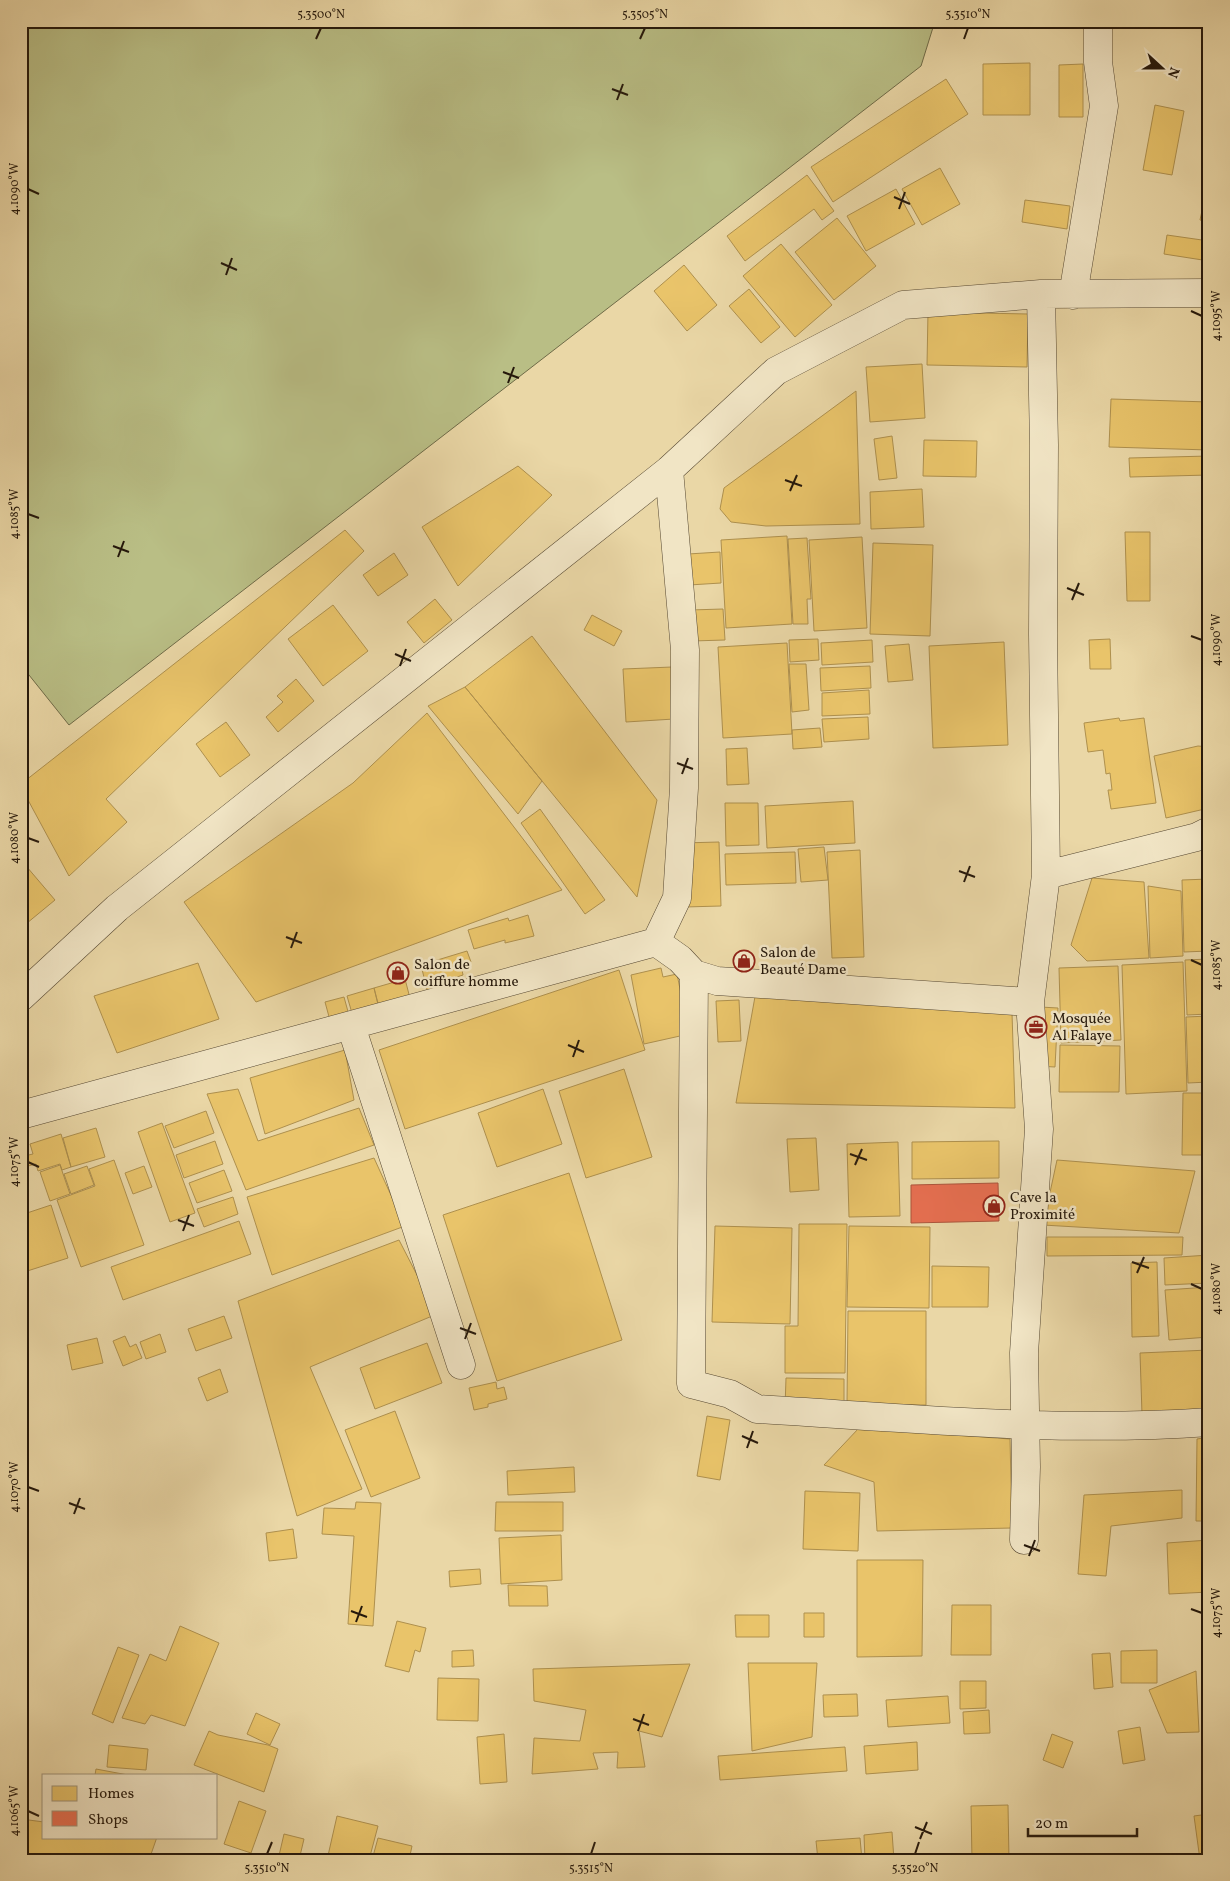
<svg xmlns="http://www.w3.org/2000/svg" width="1230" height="1881" font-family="Vollkorn,serif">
	<rect width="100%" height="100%" fill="#ead7a6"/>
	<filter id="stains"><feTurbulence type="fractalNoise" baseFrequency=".004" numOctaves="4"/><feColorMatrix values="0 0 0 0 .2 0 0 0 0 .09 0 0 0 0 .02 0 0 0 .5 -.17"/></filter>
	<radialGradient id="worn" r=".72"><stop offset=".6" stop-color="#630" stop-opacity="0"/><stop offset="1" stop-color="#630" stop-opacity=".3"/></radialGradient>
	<path fill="#b9be85" stroke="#6f6b48" d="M 21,21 L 935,21 L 921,66 L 69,725 L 21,665 Z"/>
	<path fill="#e9c46a" stroke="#ae904e" d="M 1030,63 L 1030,115 L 983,115 L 983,64 Z
		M 1083,64 L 1083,117 L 1059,117 L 1059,65 Z
		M 946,79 L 968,114 L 833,202 L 811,167 Z
		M 1155,105 L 1184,111 L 1172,175 L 1143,170 Z
		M 940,168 L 960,204 L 922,225 L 902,189 Z
		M 807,175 L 834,211 L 822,220 L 814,209 L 745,261 L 727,236 Z
		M 896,189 L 915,224 L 866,251 L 847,216 Z
		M 1025,200 L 1070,206 L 1067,229 L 1022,222 Z
		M 1203,206 L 1209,207 L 1209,222 L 1200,220 Z
		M 837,218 L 876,266 L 834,300 L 795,252 Z
		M 1167,235 L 1209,241 L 1209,261 L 1164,254 Z
		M 781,244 L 832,305 L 795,337 L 743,276 Z
		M 684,265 L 717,305 L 687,331 L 654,291 Z
		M 749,289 L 780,327 L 761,343 L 729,306 Z
		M 928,312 L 1028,314 L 1027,367 L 927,365 Z
		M 922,364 L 925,418 L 870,422 L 866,367 Z
		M 856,391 L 860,524 L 766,526 L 731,522 L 720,509 L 724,488 Z
		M 1111,399 L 1209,402 L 1209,450 L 1109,447 Z
		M 892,436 L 897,478 L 879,480 L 874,439 Z
		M 924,440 L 977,441 L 976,477 L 923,476 Z
		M 1209,456 L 1209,475 L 1130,477 L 1129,458 Z
		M 518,466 L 552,495 L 458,586 L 422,527 Z
		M 922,489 L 924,527 L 871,529 L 870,492 Z
		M 345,530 L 364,551 L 106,799 L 127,822 L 69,876 L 21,787 L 21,784 Z
		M 1125,532 L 1150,532 L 1150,601 L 1127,601 Z
		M 787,536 L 792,624 L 726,628 L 721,540 Z
		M 862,537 L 867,628 L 814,631 L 809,540 Z
		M 807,538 L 811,599 L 807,599 L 808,624 L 793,624 L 788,539 Z
		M 873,543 L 933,545 L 930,636 L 870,634 Z
		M 720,552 L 721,583 L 689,585 L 688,554 Z
		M 394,553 L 408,575 L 378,596 L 363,575 Z
		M 435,599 L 452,620 L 424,643 L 407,622 Z
		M 333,605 L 368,651 L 323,686 L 288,639 Z
		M 723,609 L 725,640 L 692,641 L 690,610 Z
		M 592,615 L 622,631 L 614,646 L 584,630 Z
		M 532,636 L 657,800 L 637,897 L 465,687 Z
		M 818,639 L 819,660 L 790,662 L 789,640 Z
		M 1110,639 L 1111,669 L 1090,669 L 1089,640 Z
		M 872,640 L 873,662 L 822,665 L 821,643 Z
		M 1004,642 L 1008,745 L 933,748 L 929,646 Z
		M 787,643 L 792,734 L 723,738 L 718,647 Z
		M 909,644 L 913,680 L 888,682 L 885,646 Z
		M 789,664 L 806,664 L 809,710 L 792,712 Z
		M 870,666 L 871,688 L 821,691 L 820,668 Z
		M 672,667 L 674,719 L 626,722 L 623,669 Z
		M 296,679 L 314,701 L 278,732 L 266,717 L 283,702 L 277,696 Z
		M 465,687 L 542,781 L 518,814 L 428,706 Z
		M 869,690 L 870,714 L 822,716 L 822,693 Z
		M 427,713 L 562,890 L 256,1002 L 184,902 L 353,783 Z
		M 868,717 L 869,739 L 824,742 L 822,719 Z
		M 1119,718 L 1120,721 L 1144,718 L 1156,803 L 1111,809 L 1108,790 L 1112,790 L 1110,773 L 1106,774 L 1103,750 L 1088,752 L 1084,723 Z
		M 226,722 L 250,755 L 220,777 L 196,744 Z
		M 820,728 L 822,747 L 793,749 L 792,730 Z
		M 1198,746 L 1209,747 L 1209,808 L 1166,818 L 1154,756 Z
		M 747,748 L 749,784 L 727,785 L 726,749 Z
		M 853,801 L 855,843 L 767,848 L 765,806 Z
		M 725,803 L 758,803 L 759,845 L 726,846 Z
		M 540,809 L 605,900 L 585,914 L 521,823 Z
		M 719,842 L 721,906 L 684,907 L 682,843 Z
		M 824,847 L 828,880 L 801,882 L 798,849 Z
		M 860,850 L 864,957 L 832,958 L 827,852 Z
		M 795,852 L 796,883 L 726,885 L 725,854 Z
		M 21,860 L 55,900 L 21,928 Z
		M 1092,878 L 1144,882 L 1149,958 L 1087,961 L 1071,945 Z
		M 1209,879 L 1209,951 L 1184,952 L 1182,880 Z
		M 1148,886 L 1181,891 L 1183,956 L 1150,958 Z
		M 528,915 L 534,936 L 505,943 L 505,940 L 474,949 L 468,930 L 508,918 L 509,921 Z
		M 467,951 L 471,962 L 461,965 L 463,975 L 457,977 L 459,986 L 428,994 L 421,965 Z
		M 1209,959 L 1209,1014 L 1187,1015 L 1185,960 Z
		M 1183,962 L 1187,1091 L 1126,1094 L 1122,965 Z
		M 198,963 L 219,1019 L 117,1053 L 94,996 Z
		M 1118,966 L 1121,1040 L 1061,1043 L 1059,968 Z
		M 661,968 L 663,977 L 677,974 L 689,1034 L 644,1044 L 631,975 Z
		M 619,970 L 645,1050 L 405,1129 L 379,1050 Z
		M 405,979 L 411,1002 L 380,1011 L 374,988 Z
		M 374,988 L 380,1013 L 354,1020 L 347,996 Z
		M 756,991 L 1012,1013 L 1015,1108 L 736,1103 Z
		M 344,997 L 350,1019 L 331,1024 L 325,1002 Z
		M 739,1000 L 741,1041 L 718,1042 L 716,1001 Z
		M 1040,1007 L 1058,1008 L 1055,1067 L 1037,1066 Z
		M 1209,1016 L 1209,1082 L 1188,1083 L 1186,1017 Z
		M 1060,1045 L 1120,1046 L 1119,1092 L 1059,1092 Z
		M 345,1050 L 354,1100 L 265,1134 L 250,1078 Z
		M 624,1069 L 652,1157 L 586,1178 L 559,1091 Z
		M 238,1089 L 258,1141 L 359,1108 L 374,1145 L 246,1190 L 207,1094 Z
		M 543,1089 L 562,1144 L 497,1167 L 478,1113 Z
		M 1183,1093 L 1209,1093 L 1209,1155 L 1182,1155 Z
		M 206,1111 L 214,1133 L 174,1148 L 165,1126 Z
		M 162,1123 L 195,1213 L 170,1222 L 138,1132 Z
		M 96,1128 L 105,1157 L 71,1167 L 63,1138 Z
		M 61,1134 L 71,1167 L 62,1170 L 60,1164 L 38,1171 L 36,1164 L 28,1166 L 24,1156 L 33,1154 L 30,1144 Z
		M 816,1138 L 819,1190 L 790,1192 L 787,1139 Z
		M 215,1141 L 223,1164 L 184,1178 L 176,1155 Z
		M 999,1141 L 999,1178 L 912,1179 L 912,1142 Z
		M 898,1142 L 900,1216 L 849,1217 L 847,1144 Z
		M 374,1158 L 405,1226 L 272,1275 L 247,1197 Z
		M 114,1160 L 144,1245 L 81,1267 L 57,1200 L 95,1186 L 89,1169 Z
		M 1057,1160 L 1195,1171 L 1179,1233 L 1043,1225 Z
		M 60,1165 L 70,1194 L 50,1201 L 40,1172 Z
		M 87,1166 L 94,1185 L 71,1194 L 64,1174 Z
		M 144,1166 L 152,1187 L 133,1194 L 125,1173 Z
		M 224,1170 L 232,1191 L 197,1203 L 189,1183 Z
		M 569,1173 L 622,1340 L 497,1381 L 443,1215 Z
		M 233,1197 L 238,1214 L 204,1227 L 197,1209 Z
		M 51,1205 L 68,1258 L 21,1273 L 21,1215 Z
		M 239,1221 L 251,1254 L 123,1300 L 111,1267 Z
		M 799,1224 L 847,1224 L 845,1373 L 785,1373 L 785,1326 L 798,1326 Z
		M 715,1226 L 792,1228 L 790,1324 L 712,1322 Z
		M 849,1226 L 930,1227 L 929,1308 L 847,1307 Z
		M 1047,1237 L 1183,1237 L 1182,1255 L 1047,1256 Z
		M 399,1240 L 437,1314 L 310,1367 L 362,1489 L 297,1516 L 238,1301 Z
		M 1209,1255 L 1209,1283 L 1165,1285 L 1164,1258 Z
		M 1157,1262 L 1159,1336 L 1132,1337 L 1131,1263 Z
		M 932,1266 L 989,1267 L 988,1307 L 932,1307 Z
		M 1209,1287 L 1209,1337 L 1169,1340 L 1165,1290 Z
		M 848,1311 L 926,1311 L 926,1405 L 847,1404 Z
		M 224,1316 L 232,1338 L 196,1351 L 188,1329 Z
		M 160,1334 L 166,1352 L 146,1359 L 140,1342 Z
		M 125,1336 L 130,1347 L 136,1344 L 142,1358 L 123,1366 L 113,1341 Z
		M 97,1338 L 103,1363 L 72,1370 L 67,1345 Z
		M 427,1343 L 442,1383 L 375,1409 L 360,1368 Z
		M 1209,1350 L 1209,1412 L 1142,1414 L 1140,1353 Z
		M 220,1369 L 228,1392 L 207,1401 L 198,1378 Z
		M 786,1378 L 844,1379 L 844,1408 L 785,1408 Z
		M 496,1382 L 497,1389 L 504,1387 L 507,1399 L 488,1404 L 488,1407 L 474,1410 L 469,1388 Z
		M 395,1411 L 420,1478 L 371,1497 L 345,1430 Z
		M 707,1416 L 730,1420 L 720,1480 L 697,1476 Z
		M 859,1428 L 1010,1439 L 1012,1528 L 877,1531 L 874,1482 L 824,1465 Z
		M 1209,1437 L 1209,1521 L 1196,1521 L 1197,1439 Z
		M 574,1467 L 575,1492 L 508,1495 L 507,1471 Z
		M 1182,1490 L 1182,1518 L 1111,1526 L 1106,1576 L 1078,1574 L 1084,1495 Z
		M 805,1491 L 860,1493 L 858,1551 L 803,1549 Z
		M 356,1502 L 381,1503 L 373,1626 L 348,1624 L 354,1536 L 322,1534 L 324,1508 L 355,1509 Z
		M 496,1502 L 563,1502 L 563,1531 L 495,1531 Z
		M 293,1529 L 297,1558 L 269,1561 L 266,1533 Z
		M 561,1535 L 562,1580 L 501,1584 L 499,1538 Z
		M 1209,1540 L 1209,1592 L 1169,1594 L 1167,1543 Z
		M 857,1560 L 923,1560 L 922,1656 L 857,1657 Z
		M 480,1569 L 481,1584 L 450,1587 L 449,1571 Z
		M 508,1585 L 547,1586 L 548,1606 L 509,1606 Z
		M 952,1605 L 991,1605 L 991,1655 L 951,1655 Z
		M 804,1613 L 824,1613 L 824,1637 L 804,1637 Z
		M 735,1615 L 769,1615 L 769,1637 L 736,1637 Z
		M 397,1621 L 426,1628 L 420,1652 L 415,1650 L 409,1672 L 385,1666 Z
		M 180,1626 L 219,1643 L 185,1726 L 151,1715 L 145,1724 L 122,1718 L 150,1654 L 166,1661 Z
		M 118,1647 L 139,1655 L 113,1723 L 92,1714 Z
		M 473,1650 L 474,1666 L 452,1667 L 452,1651 Z
		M 1157,1650 L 1157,1683 L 1121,1683 L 1121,1651 Z
		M 1110,1653 L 1113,1687 L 1094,1689 L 1092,1654 Z
		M 748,1663 L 817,1663 L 812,1737 L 752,1751 Z
		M 690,1664 L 662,1737 L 639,1731 L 645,1767 L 617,1768 L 618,1752 L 593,1753 L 598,1769 L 532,1774 L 534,1738 L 580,1741 L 586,1710 L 534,1701 L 533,1669 Z
		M 1196,1671 L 1199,1732 L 1167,1733 L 1149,1690 Z
		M 438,1678 L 479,1679 L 478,1721 L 437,1720 Z
		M 960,1681 L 986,1681 L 986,1708 L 960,1709 Z
		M 857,1694 L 858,1716 L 824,1717 L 823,1695 Z
		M 948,1696 L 950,1723 L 888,1727 L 886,1700 Z
		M 989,1710 L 990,1733 L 964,1734 L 963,1712 Z
		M 256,1713 L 280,1724 L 270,1745 L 247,1734 Z
		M 1140,1727 L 1145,1760 L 1123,1764 L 1118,1731 Z
		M 209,1731 L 218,1735 L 268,1745 L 278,1749 L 264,1792 L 194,1765 Z
		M 504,1734 L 507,1782 L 480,1784 L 477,1737 Z
		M 1052,1734 L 1073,1742 L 1063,1768 L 1043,1760 Z
		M 917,1742 L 918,1770 L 866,1774 L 864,1746 Z
		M 109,1745 L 148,1749 L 146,1770 L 107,1767 Z
		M 845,1747 L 847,1771 L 720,1780 L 718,1756 Z
		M 96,1769 L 128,1775 L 95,1775 Z
		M 239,1801 L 266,1811 L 251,1853 L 224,1844 Z
		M 1008,1805 L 1009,1860 L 972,1860 L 971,1806 Z
		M 1209,1814 L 1209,1860 L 1200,1860 L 1194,1816 Z
		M 337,1816 L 378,1826 L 369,1860 L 327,1860 Z
		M 21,1819 L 44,1822 L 44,1837 L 157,1837 L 149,1860 L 21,1860 Z
		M 892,1832 L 894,1860 L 865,1860 L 864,1835 Z
		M 284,1834 L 304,1839 L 299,1860 L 278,1860 Z
		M 378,1838 L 412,1846 L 409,1860 L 372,1860 Z
		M 860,1838 L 862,1860 L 818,1860 L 816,1841 Z"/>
	<path fill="#e76f51" stroke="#ad553c" d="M 998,1183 L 999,1221 L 911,1223 L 911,1185 Z"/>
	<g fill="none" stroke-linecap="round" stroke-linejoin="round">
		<g stroke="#564832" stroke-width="29">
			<path id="minor" d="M 1073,295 L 1104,106 L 1098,62 L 1098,21
				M 1046,875 L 1197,837 L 1209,831
				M 656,942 L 677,898 L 684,788 L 685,650 L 669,470
				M 694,974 L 691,1384 L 730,1394 L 757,1409 C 907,1418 1059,1433 1209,1422
				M 21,997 L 117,908 L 669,470 L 776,371 L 903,305 L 1041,294 L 1209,293
				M 351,1026 L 461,1365
				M 21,1115 L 656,942 L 680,959 L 694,974 L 717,981 L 1030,1002
				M 1024,1540 L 1026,1467 L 1024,1353 L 1039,1129 L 1030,1002 L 1046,875 L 1043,634 L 1044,445 L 1041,294"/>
		</g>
		<use href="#minor" stroke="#f1e5c5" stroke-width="28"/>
	</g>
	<path fill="none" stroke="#25180b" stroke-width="2" d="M 316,39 L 321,28M 640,39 L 645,28M 964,39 L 968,28M 612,89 L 628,95M 617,100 L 623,84M 28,189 L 39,194M 894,197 L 910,204M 899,209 L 905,192M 221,263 L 237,270M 226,275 L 232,258M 1191,311 L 1202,316M 503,372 L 519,378M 508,383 L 514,367M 785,480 L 802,486M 790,491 L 797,475M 28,514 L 39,518M 113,546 L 129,552M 118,557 L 124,541M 1067,588 L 1084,595M 1072,600 L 1079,583M 1191,636 L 1202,640M 395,654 L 411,661M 400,666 L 406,649M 677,763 L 693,769M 682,774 L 688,758M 28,838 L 39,842M 959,871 L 975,877M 964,882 L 970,866M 286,937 L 302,943M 291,948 L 297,932M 1191,960 L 1202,965M 568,1045 L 584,1052M 573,1057 L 579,1040M 850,1154 L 867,1160M 28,1162 L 39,1167M 855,1165 L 862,1149M 178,1220 L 194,1226M 183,1231 L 189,1215M 1132,1262 L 1149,1268M 1137,1273 L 1144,1257M 1191,1284 L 1202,1289M 460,1328 L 476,1334M 465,1339 L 471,1323M 742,1436 L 758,1443M 747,1448 L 753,1431M 28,1487 L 39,1491M 69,1503 L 85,1509M 74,1514 L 80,1498M 1024,1545 L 1040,1551M 1029,1556 L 1035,1540M 1191,1609 L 1202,1613M 351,1611 L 367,1617M 356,1622 L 362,1606M 633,1719 L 649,1725M 638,1731 L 644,1714M 28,1811 L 39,1816M 915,1827 L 932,1834M 920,1839 L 927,1822M 267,1854 L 272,1842M 591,1854 L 595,1842M 915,1854 L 919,1842"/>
	<defs>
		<g id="shop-ring" transform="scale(1.125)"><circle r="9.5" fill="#f1e5c5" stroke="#8f2418" stroke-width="1.5"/><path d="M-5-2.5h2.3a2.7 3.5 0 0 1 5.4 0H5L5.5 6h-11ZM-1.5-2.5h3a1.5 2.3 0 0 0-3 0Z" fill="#8f2418"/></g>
		<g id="office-ring" transform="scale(1.125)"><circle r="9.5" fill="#f1e5c5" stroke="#8f2418" stroke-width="1.5"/><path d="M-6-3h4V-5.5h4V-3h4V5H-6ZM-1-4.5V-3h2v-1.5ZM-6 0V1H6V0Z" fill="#8f2418"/></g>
	</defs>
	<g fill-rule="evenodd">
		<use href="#shop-ring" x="744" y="961"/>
		<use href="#shop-ring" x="398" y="973"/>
		<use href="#office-ring" x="1036" y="1027"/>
		<use href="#shop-ring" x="994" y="1206"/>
	</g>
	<g text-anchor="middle" stroke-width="5" stroke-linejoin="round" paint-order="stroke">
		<g font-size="15" fill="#25180b" stroke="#f1e5c5" text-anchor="start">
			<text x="760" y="957">Salon de<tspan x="760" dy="17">Beauté Dame</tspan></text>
			<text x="414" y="969">Salon de<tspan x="414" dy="17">coiffure homme</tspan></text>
			<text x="1052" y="1023">Mosquée<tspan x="1052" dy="17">Al Falaye</tspan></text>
			<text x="1010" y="1202">Cave la<tspan x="1010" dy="17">Proximité</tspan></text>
		</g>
	</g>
	<rect width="1230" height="1881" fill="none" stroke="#ead7a6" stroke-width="55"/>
	<rect x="42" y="1774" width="175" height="65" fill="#f1e5c5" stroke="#9f937b"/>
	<rect x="52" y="1786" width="25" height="15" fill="#e9c46a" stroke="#9f937b"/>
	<text x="88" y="1798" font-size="15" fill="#25180b">Homes</text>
	<rect x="52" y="1811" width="25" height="15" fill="#e76f51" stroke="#9f937b"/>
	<text x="88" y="1824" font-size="15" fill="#25180b">Shops</text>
	<g transform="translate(1162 68) rotate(111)" stroke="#f1e5c5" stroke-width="4" paint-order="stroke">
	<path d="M0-4L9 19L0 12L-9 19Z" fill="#25180b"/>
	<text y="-8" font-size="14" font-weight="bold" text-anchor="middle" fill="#25180b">N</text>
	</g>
	<path d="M1028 1828v8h109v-8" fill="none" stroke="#25180b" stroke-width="2.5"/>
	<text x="1035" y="1828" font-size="15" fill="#25180b" stroke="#f1e5c5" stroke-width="4" paint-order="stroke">20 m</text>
	<rect x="28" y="28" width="1174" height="1826" fill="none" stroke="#25180b" stroke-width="2"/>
	<g font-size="12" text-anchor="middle" fill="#25180b">
		<text x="321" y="18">5.3500°N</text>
		<text x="645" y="18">5.3505°N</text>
		<text x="968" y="18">5.3510°N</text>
		<text transform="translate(14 189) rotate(-90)" y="4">4.1090°W</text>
		<text transform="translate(1216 316) rotate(-90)" y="4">4.1095°W</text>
		<text transform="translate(14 514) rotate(-90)" y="4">4.1085°W</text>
		<text transform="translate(1216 640) rotate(-90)" y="4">4.1090°W</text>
		<text transform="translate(14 838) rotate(-90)" y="4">4.1080°W</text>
		<text transform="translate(1216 965) rotate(-90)" y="4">4.1085°W</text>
		<text transform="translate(14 1162) rotate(-90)" y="4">4.1075°W</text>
		<text transform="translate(1216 1289) rotate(-90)" y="4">4.1080°W</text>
		<text transform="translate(14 1487) rotate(-90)" y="4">4.1070°W</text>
		<text transform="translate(1216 1613) rotate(-90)" y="4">4.1075°W</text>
		<text transform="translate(14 1811) rotate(-90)" y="4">4.1065°W</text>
		<text x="267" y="1872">5.3510°N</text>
		<text x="591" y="1872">5.3515°N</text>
		<text x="915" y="1872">5.3520°N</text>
	</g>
	<rect width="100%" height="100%" filter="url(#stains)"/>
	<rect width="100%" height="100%" fill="url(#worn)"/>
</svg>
